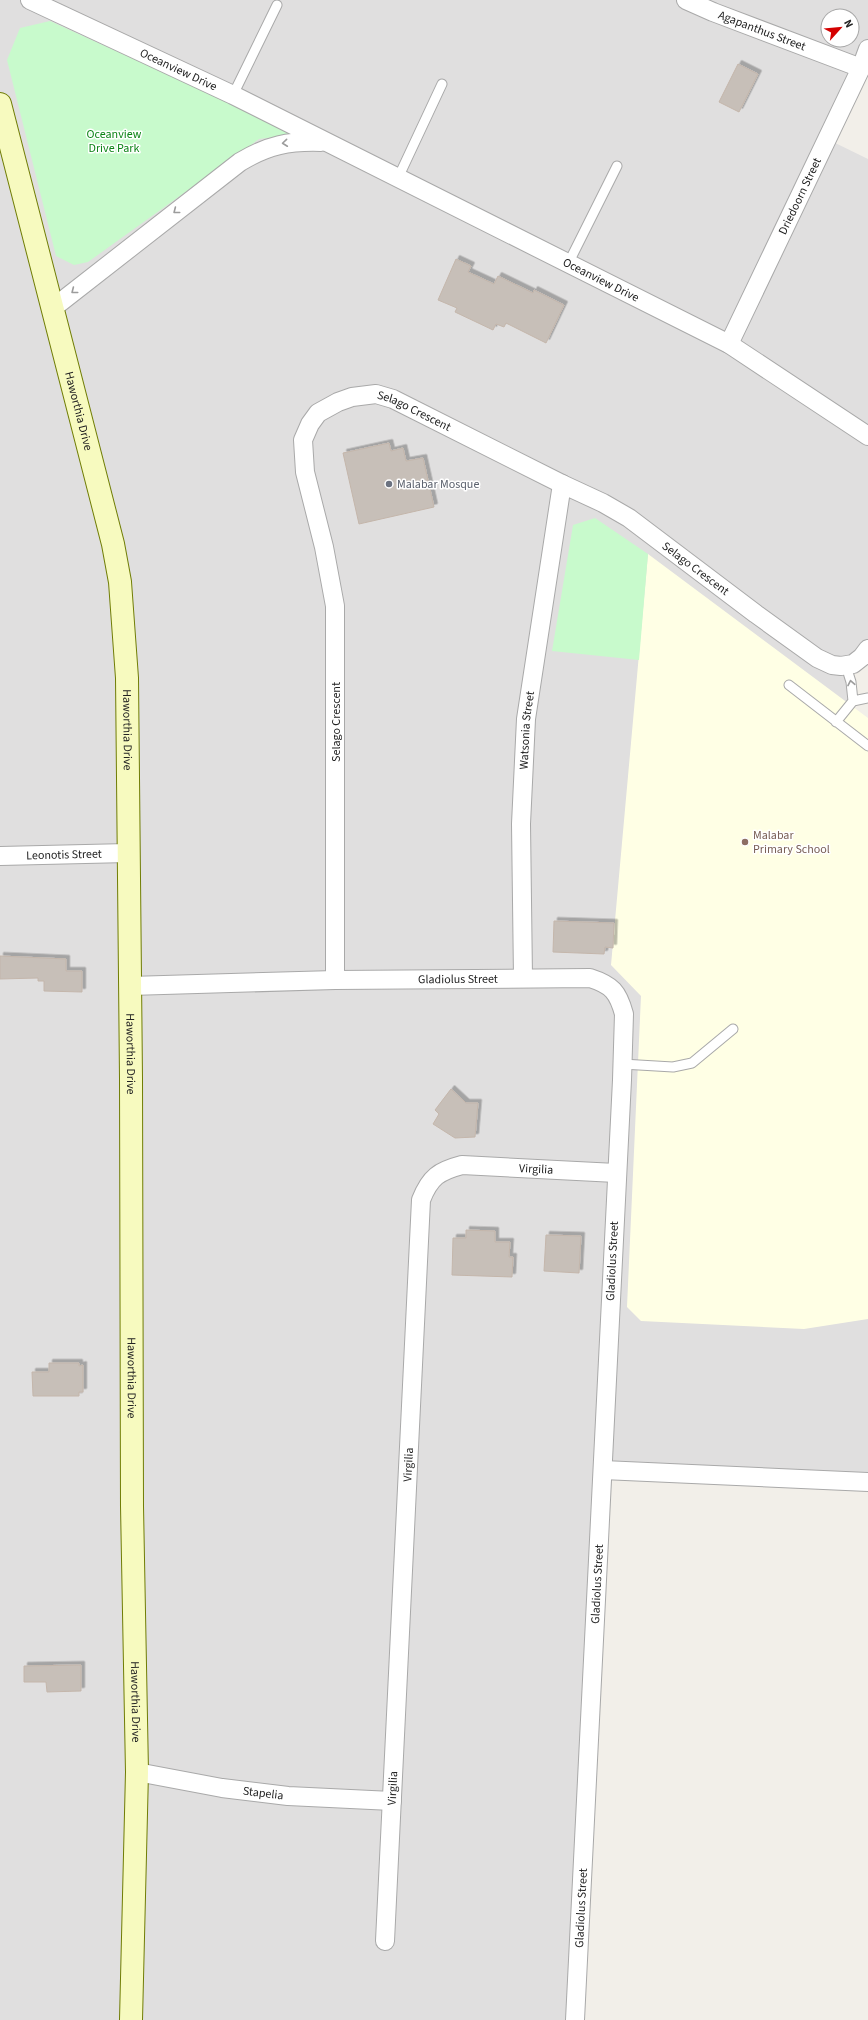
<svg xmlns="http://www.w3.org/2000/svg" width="868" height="2020" font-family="'Source Sans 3',sans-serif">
	<defs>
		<filter id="shadow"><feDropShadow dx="3.5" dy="-3.5" stdDeviation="0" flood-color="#0004"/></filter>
	</defs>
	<rect width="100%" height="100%" fill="#f2efe9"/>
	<path fill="#e0dfdf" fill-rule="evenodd" d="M 0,0 L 868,0 L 868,49 L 827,139 L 868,159 L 868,649 L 853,664 L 849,706 L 868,720 L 868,1482 L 603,1470 L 575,2020 L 0,2020 ZM 828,16 L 852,16 L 852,40 L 828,40 Z"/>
	<path fill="#ffffe5" d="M 648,554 L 868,718 L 868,1319 L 804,1329 L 641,1321 L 627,1307 L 641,996 L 611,965 Z"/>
	<path fill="#c8facc" d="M 50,21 L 299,134 L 259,139 L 88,262 L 74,265 L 56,256 L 7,60 L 20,28 Z
		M 595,518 L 648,554 L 639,660 L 552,651 L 573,525 Z"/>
	<path fill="#c7bfb8" stroke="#c4b6ab" filter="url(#shadow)" d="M 738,64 L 758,74 L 739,112 L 719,102 Z
		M 456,259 L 471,266 L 468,272 L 494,284 L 498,276 L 533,293 L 534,290 L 564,305 L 546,343 L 506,323 L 504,327 L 496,324 L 493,330 L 455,312 L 457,308 L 438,300 Z
		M 389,443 L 391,451 L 403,448 L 406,461 L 423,458 L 434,507 L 359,524 L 343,453 Z
		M 554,921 L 614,923 L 613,948 L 605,947 L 604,954 L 553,952 Z
		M 0,956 L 66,959 L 66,971 L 82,971 L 82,992 L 44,991 L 44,981 L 38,981 L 38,978 L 0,979 Z
		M 451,1089 L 466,1103 L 478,1103 L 475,1137 L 455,1138 L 433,1124 L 439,1114 L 435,1110 Z
		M 466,1230 L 495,1231 L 495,1242 L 510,1242 L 509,1257 L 513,1257 L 512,1277 L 452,1275 L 453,1238 L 466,1238 Z
		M 546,1235 L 581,1236 L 579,1273 L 544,1271 Z
		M 49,1363 L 79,1363 L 79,1366 L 83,1365 L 83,1392 L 79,1392 L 79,1396 L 33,1396 L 32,1372 L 49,1372 Z
		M 81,1665 L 81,1691 L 47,1692 L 46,1682 L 24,1682 L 24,1666 Z"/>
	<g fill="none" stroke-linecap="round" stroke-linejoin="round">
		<g stroke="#a9a9a9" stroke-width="11">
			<path id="lane" d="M 233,95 L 277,5
				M 398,178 L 442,84
				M 568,264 L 617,166
				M 789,685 L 868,746
				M 853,701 L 868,698
				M 836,722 L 853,701 L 851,682 L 846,666
				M 622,1064 L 673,1067 L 692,1063 L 733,1029"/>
		</g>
		<g stroke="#a9a9a9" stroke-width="20">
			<g id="street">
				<path id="s1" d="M 30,0 L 233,95 L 729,344 L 868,436"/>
				<path id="s2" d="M 686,0 L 713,12 L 861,68"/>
				<path d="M 53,308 L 240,162 C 268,145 289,141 321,142"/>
				<path id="s3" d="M 729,344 L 861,68 L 868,49"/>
				<path id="s4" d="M 0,856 L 128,853"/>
				<path id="s5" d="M 523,978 L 521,824 L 526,719 L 562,484"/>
				<path id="s6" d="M 335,980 L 335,606 L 324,547 L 305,472 L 303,440 L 310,424 L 318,413 L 338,402 L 352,397 L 376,394 L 393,399 L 562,484 L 603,503 L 629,518 L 756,614 L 817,658 L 832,665 L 841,666 L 853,664 L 862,657 L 868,649"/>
				<path id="s7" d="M 130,986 L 335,980 L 590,978 C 612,985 618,992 624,1014 L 622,1080 L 575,2020"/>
				<path d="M 603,1470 L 868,1482"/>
				<path id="s8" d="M 137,1772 L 222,1788 L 288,1796 L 392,1801"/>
				<path id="s9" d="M 385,1941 L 421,1200 C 430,1177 439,1171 462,1165 L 616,1173"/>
			</g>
		</g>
		<g stroke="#707d05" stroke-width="24">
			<g id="secondary">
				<path id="s10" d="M 0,104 L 113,544 L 120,582 L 127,678 L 131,1078 L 132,1506 L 137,1772 L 131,2020"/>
			</g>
		</g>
		<use href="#lane" stroke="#fff" stroke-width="9"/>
		<use href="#street" stroke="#fff" stroke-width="18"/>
		<use href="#secondary" stroke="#f7fabf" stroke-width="22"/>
	</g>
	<defs><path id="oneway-chevron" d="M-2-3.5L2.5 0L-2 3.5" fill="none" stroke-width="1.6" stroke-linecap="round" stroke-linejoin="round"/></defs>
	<g stroke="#9c9c9c">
		<use href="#oneway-chevron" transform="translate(285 143) rotate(174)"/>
		<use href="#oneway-chevron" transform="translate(176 211) rotate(142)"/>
		<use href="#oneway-chevron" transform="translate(74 291) rotate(142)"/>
		<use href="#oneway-chevron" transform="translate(851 683) rotate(-101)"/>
	</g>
	<circle fill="#6b7280" stroke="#fff" stroke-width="1.5" cx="389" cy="484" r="4"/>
	<circle fill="#8d6e63" stroke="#fff" stroke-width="1.5" cx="745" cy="842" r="4"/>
	<g text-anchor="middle" stroke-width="3" stroke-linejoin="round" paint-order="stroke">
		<g font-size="12" fill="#222" stroke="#fff">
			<text dy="4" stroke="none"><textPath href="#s2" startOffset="82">Agapanthus Street</textPath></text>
			<text dy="4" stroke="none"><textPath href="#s1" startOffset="164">Oceanview Drive</textPath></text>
			<text dy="4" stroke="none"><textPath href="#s3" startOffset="164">Driedoorn Street</textPath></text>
			<text dy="4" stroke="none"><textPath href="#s1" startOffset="636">Oceanview Drive</textPath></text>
			<text dy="4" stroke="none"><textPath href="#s10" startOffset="317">Haworthia Drive</textPath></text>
			<text dy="4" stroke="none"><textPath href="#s6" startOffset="678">Selago Crescent</textPath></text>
			<text dy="4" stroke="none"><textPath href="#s6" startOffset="1002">Selago Crescent</textPath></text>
			<text transform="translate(336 722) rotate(-90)" y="4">Selago Crescent</text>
			<text dy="4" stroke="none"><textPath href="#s10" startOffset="641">Haworthia Drive</textPath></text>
			<text dy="4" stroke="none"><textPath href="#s5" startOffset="248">Watsonia Street</textPath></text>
			<text dy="4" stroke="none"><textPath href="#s4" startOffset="64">Leonotis Street</textPath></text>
			<text dy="4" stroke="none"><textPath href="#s7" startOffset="328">Gladiolus Street</textPath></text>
			<text dy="4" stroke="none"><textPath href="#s10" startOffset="965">Haworthia Drive</textPath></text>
			<text dy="4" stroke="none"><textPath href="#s9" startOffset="873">Virgilia</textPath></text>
			<text transform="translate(612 1261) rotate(-87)" y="4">Gladiolus Street</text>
			<text dy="4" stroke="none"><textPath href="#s10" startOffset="1289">Haworthia Drive</textPath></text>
			<text dy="4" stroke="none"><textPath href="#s9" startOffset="477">Virgilia</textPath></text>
			<text transform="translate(597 1584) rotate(-87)" y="4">Gladiolus Street</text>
			<text dy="4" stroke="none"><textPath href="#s10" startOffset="1613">Haworthia Drive</textPath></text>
			<text dy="4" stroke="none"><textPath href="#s9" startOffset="153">Virgilia</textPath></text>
			<text dy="4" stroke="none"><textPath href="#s8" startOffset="128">Stapelia</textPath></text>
			<text transform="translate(581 1908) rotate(-87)" y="4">Gladiolus Street</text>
		</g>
		<g font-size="12" fill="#0c8416" stroke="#fff">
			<text x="114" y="138">Oceanview<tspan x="114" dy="14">Drive Park</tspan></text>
		</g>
		<g font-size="12" fill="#5b616d" stroke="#fff" text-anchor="start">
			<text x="397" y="488">Malabar Mosque</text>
		</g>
		<g font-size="12" fill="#785e54" stroke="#fff" text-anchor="start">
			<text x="753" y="839">Malabar<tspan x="753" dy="14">Primary School</tspan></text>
		</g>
	</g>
	<g transform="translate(840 28) rotate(63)"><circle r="19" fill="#ffffff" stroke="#a7a7a7"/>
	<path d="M0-3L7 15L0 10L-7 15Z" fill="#d40000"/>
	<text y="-6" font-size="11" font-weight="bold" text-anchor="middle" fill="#222222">N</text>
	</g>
</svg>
